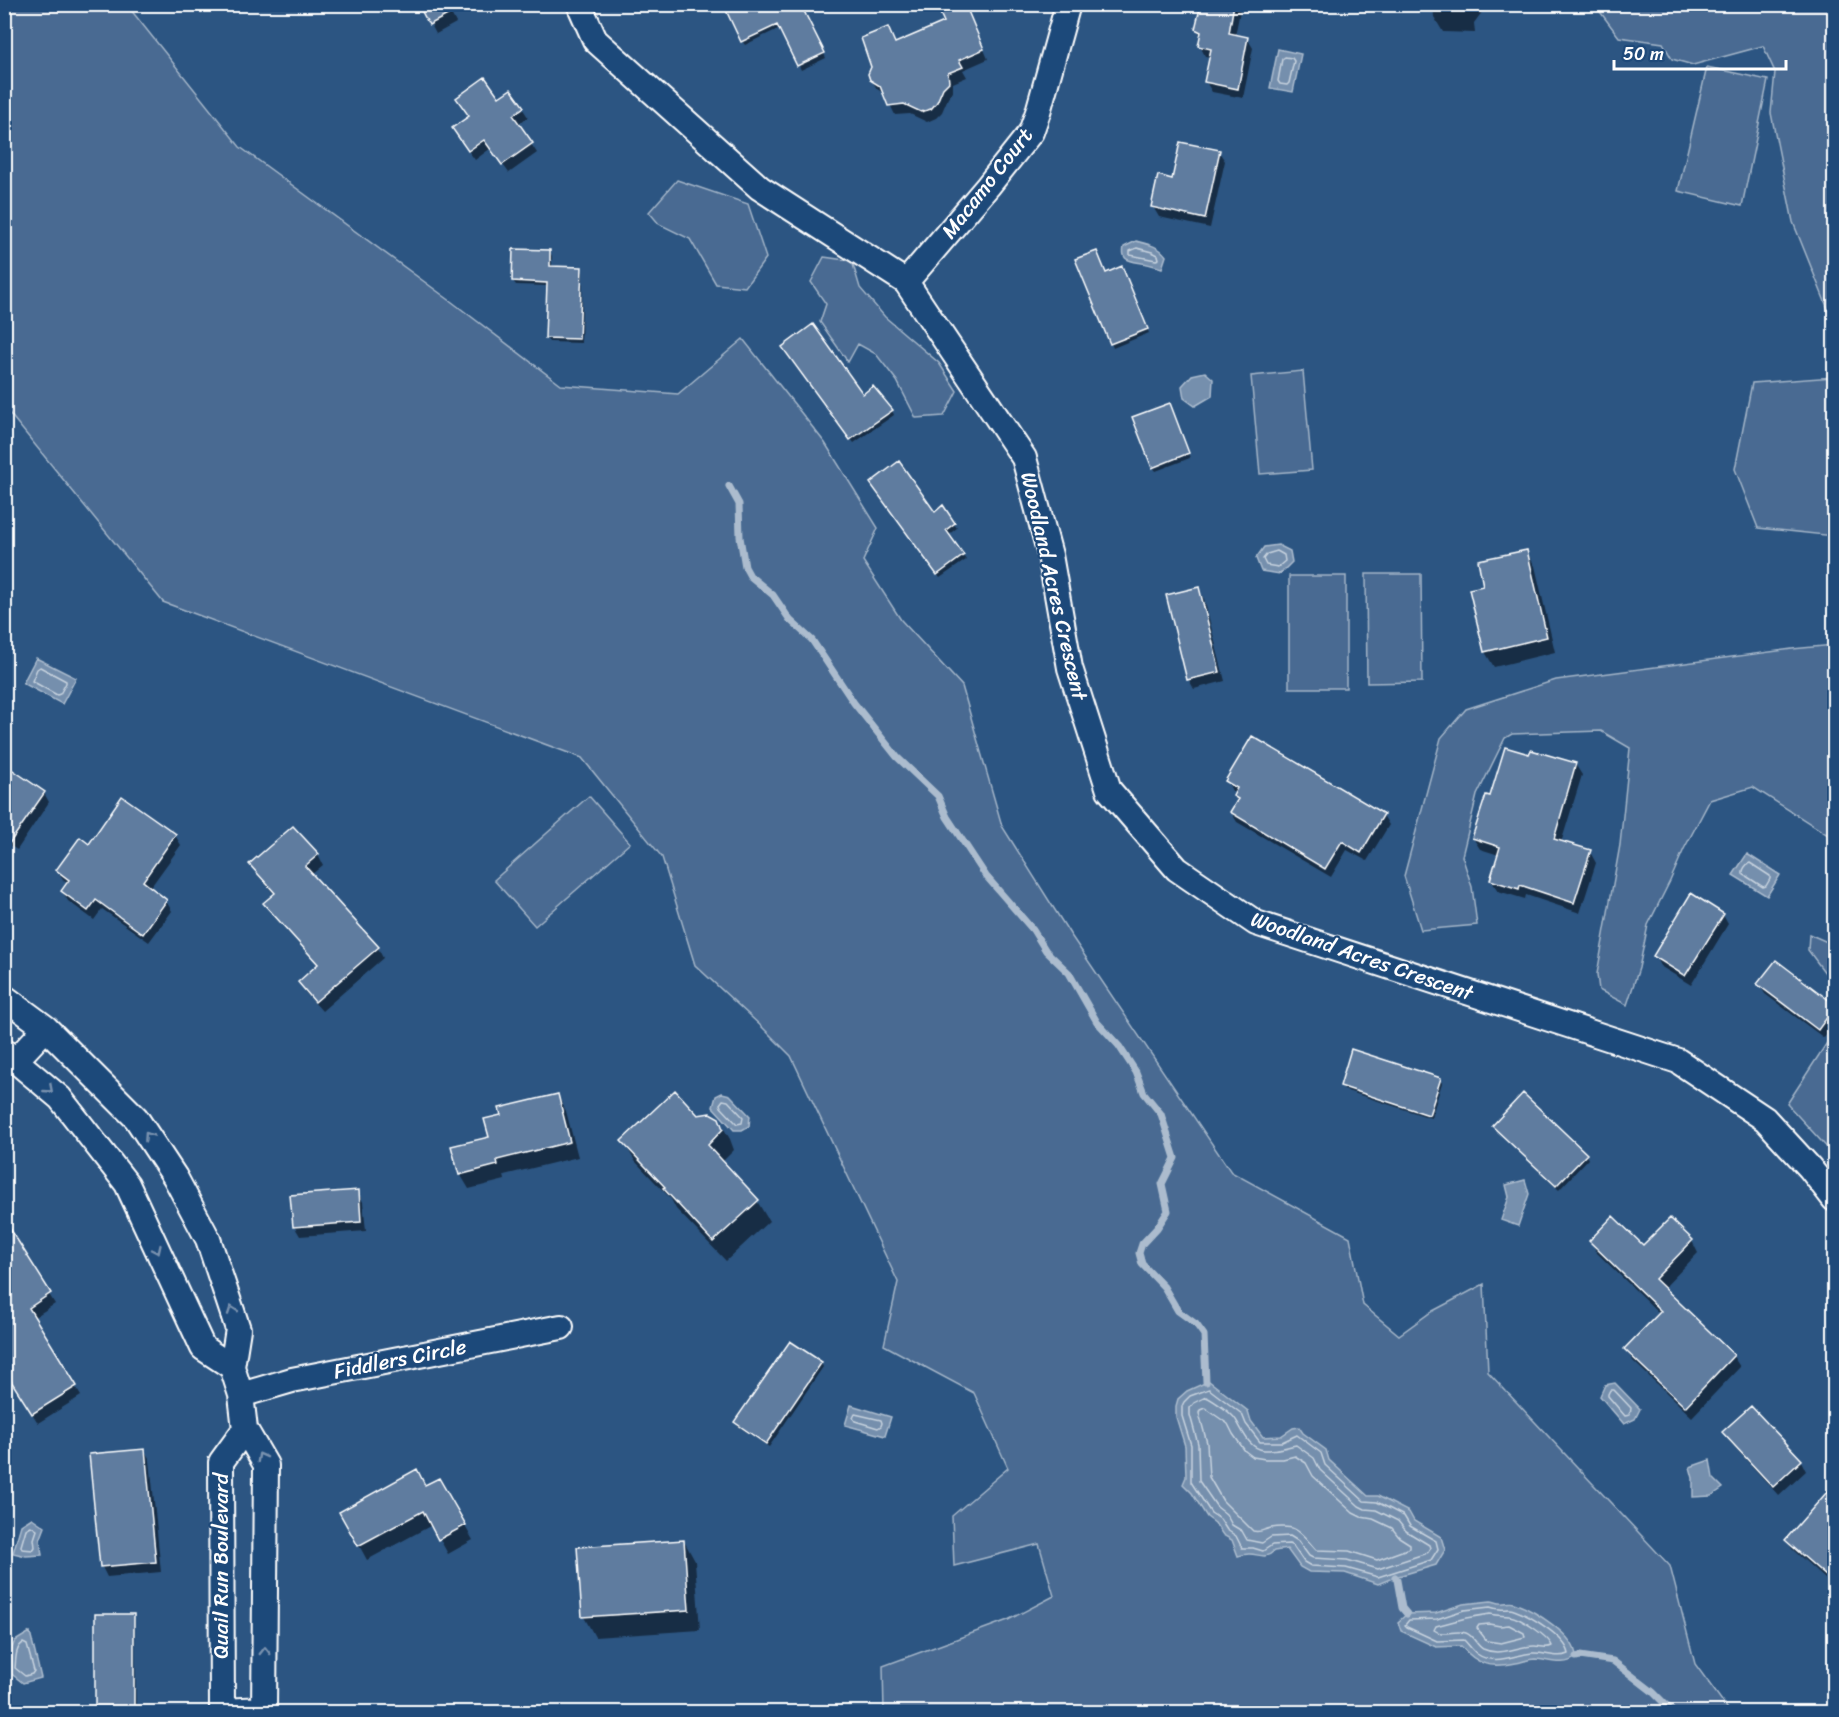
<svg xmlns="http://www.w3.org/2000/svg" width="1839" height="1717" font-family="Sriracha,sans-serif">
	<rect width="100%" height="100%" fill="#2c5582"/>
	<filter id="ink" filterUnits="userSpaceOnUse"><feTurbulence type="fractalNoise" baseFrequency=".0167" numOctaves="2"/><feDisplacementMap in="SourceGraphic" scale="12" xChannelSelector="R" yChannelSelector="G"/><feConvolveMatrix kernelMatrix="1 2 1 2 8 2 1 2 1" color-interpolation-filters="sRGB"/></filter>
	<g filter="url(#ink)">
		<path fill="#486b92" stroke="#a4b5c8" stroke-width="1.5" d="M 4,5 L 127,5 L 240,147 L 452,302 L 561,385 L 678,394 L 743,339 L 825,443 L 878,528 L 863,561 L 901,620 L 962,686 L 1002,826 L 1070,934 L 1231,1172 L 1350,1237 L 1363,1305 L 1399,1335 L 1431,1312 L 1484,1284 L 1488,1372 L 1670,1566 L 1695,1664 L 1730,1712 L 884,1712 L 883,1666 L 1008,1620 L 1054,1596 L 1039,1544 L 954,1566 L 952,1516 L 1008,1468 L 974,1393 L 884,1345 L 898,1282 L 791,1056 L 762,1027 L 695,965 L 662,857 L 582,758 L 163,602 L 5,408 Z
			M 1595,5 L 1834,5 L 1834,324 L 1793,222 L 1771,113 L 1775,72 L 1763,46 L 1693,65 L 1672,59 L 1663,43 L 1619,37 Z
			M 1707,67 L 1768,80 L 1742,206 L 1678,191 Z
			M 677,180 L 748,204 L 766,258 L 745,287 L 716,284 L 690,239 L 659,224 L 649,212 Z
			M 824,257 L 852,261 L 860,288 L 885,317 L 939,363 L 957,391 L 944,416 L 916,418 L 897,381 L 876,354 L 858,344 L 848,362 L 820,322 L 826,304 L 811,282 Z
			M 1303,371 L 1312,470 L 1260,474 L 1251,376 Z
			M 1834,377 L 1834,536 L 1758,528 L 1735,469 L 1752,383 Z
			M 1366,574 L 1421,574 L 1422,682 L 1367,683 Z
			M 1289,576 L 1346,576 L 1346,688 L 1289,688 Z
			M 1834,645 L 1834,839 L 1753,787 L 1710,800 L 1684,849 L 1670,881 L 1648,925 L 1639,968 L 1627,1005 L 1599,990 L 1597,974 L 1620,845 L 1630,748 L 1601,731 L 1512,734 L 1505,738 L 1477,795 L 1462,856 L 1472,887 L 1477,925 L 1421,930 L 1404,876 L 1441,738 L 1466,709 L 1556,680 L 1792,649 Z
			M 589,796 L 630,843 L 535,926 L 494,880 Z
			M 1809,934 L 1834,945 L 1834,985 L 1808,950 Z
			M 1834,1032 L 1834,1155 L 1787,1104 Z"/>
		<path fill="#748fad" stroke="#acbcce" stroke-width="1.5" d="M 1278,49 L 1301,54 L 1293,92 L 1270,88 Z
			M 1136,241 C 1148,244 1159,246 1166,256 L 1162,268 C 1155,266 1149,264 1142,263 C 1130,261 1121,261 1124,247 Z
			M 1205,372 L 1213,379 L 1212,396 L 1195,406 L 1184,398 L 1182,386 L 1192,375 Z
			M 1278,545 L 1290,551 L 1292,562 L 1280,574 L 1261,571 L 1256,558 L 1264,547 Z
			M 36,658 L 76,678 L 62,704 L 23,683 Z
			M 1747,854 L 1780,875 L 1767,896 L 1733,875 Z
			M 722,1093 L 730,1095 L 750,1116 L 749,1126 L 742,1130 L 734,1130 L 713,1107 L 716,1096 Z
			M 1525,1180 L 1529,1194 L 1518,1226 L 1501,1220 L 1509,1197 L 1506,1185 Z
			M 1209,1381 L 1248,1411 L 1251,1421 L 1263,1437 L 1281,1436 L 1293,1428 L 1299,1427 L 1303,1433 L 1326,1450 L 1329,1460 L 1368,1496 L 1378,1496 L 1409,1512 L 1414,1521 L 1441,1537 L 1445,1550 L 1436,1565 L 1395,1577 L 1378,1584 L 1345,1573 L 1309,1572 L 1300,1567 L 1287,1549 L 1274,1551 C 1265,1560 1260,1554 1249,1554 C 1246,1554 1242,1555 1238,1556 L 1232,1540 L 1223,1535 L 1215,1523 L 1207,1517 L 1192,1493 L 1183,1484 L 1186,1477 L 1185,1446 L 1176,1417 L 1176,1406 L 1178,1399 L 1187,1391 Z
			M 1615,1383 L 1640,1409 L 1635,1419 L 1624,1424 L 1600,1396 L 1605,1385 Z
			M 851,1405 L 891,1417 L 885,1436 L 845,1425 Z
			M 1710,1460 L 1713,1478 L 1723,1488 L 1711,1496 L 1693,1497 L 1693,1478 L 1690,1467 Z
			M 32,1518 L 45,1527 L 40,1540 L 42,1555 L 26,1556 L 13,1553 L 21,1525 Z
			M 1491,1601 C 1494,1601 1497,1603 1500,1603 C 1505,1604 1509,1601 1514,1603 C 1533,1610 1576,1635 1576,1657 C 1564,1667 1550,1660 1535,1659 C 1529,1659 1522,1662 1516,1663 C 1491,1668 1478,1666 1461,1646 L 1436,1647 L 1401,1631 L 1398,1622 L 1407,1614 L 1436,1613 L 1463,1604 Z
			M 30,1632 L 41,1678 L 23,1683 L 9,1672 L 10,1652 L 15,1641 Z"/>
		<path fill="#0007" d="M 420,4 L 446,4 L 456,23 L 436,34 Z
			M 800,4 L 826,58 L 801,70 L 780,28 L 745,45 L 742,41 Z
			M 965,4 L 988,59 L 963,70 L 967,77 L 953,83 L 953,92 L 948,98 L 942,112 L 936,118 L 927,122 L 910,114 L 895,115 L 885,94 L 877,89 L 871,79 L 895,45 L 946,23 Z
			M 1202,4 L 1236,4 L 1240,11 L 1235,36 L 1247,38 L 1253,48 L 1243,98 L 1212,92 L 1206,82 L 1211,57 L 1205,56 L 1200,46 L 1201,36 L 1197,29 Z
			M 1433,4 L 1488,4 L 1474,23 L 1475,33 L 1443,32 L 1434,17 Z
			M 1537,4 L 1548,4 L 1543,10 Z
			M 511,91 L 528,117 L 518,124 L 537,153 L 509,173 L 491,148 L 475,160 L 459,138 Z
			M 1219,152 L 1225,161 L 1210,228 L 1159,217 L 1153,207 L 1173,180 Z
			M 550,252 L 552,256 L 552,267 L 581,268 L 583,273 L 581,343 L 549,342 L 546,338 L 548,286 L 516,285 L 513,281 Z
			M 1124,272 L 1149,333 L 1113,348 L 1111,343 L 1106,274 Z
			M 786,351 L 863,396 L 892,410 L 894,415 L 854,443 Z
			M 1171,409 L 1190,458 L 1156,471 L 1153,467 Z
			M 874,487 L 935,514 L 942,508 L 957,528 L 948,535 L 966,560 L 940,578 Z
			M 1526,551 L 1535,566 L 1555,652 L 1494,667 L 1485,652 L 1485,587 Z
			M 1198,589 L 1204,599 L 1225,681 L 1194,689 L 1189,680 Z
			M 1530,756 L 1575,764 L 1582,775 L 1561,843 L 1590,852 L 1596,863 L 1580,913 L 1526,895 L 1525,899 L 1498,891 L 1491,880 L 1499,855 L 1480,849 L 1473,838 L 1491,798 Z
			M 1227,781 L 1383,815 L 1389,825 L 1367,861 L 1347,850 L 1331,877 L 1237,822 L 1231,812 L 1238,802 L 1234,796 L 1236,793 L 1232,791 Z
			M 44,793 L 49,802 L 17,850 L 4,842 Z
			M 293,828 L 318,855 L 323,865 L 311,875 L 378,948 L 383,958 L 322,1011 L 305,992 L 300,982 L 319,966 L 271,913 L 265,903 L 275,895 L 257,874 L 251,864 Z
			M 175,835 L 181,845 L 150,888 L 166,901 L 172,911 L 149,942 L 102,909 L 94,920 L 68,901 L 62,891 L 68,884 L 63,880 L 58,871 L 89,846 Z
			M 1723,915 L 1728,924 L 1691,985 L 1660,966 L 1655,956 Z
			M 1776,962 L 1834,1005 L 1834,1025 L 1824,1038 L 1765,994 L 1759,984 Z
			M 1440,1079 L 1442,1083 L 1431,1118 L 1344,1090 L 1341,1086 Z
			M 558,1096 L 566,1111 L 578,1157 L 504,1175 L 505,1180 L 469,1189 L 460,1174 L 491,1138 L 503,1116 Z
			M 698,1117 L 718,1119 L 730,1139 L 734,1150 L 722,1162 L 757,1201 L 769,1221 L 726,1261 L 676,1209 L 671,1199 L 635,1161 L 623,1141 Z
			M 1494,1126 L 1586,1155 L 1588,1159 L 1559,1190 L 1496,1130 Z
			M 358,1192 L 363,1202 L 366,1231 L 300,1236 L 294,1226 Z
			M 15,1239 L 55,1304 L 33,1318 L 81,1396 L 38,1423 L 4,1368 Z
			M 1591,1241 L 1643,1247 L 1692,1241 L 1698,1253 L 1663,1289 L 1733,1356 L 1740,1367 L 1692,1417 L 1633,1361 L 1626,1349 L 1660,1314 L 1597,1253 Z
			M 821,1363 L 823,1367 L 769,1447 L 738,1426 L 736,1422 Z
			M 1724,1432 L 1801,1461 L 1806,1471 L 1779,1496 L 1730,1442 Z
			M 145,1451 L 150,1460 L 161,1572 L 107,1577 L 102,1567 Z
			M 438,1480 L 473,1540 L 448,1554 L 432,1525 L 367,1560 L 341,1512 L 425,1487 Z
			M 1834,1486 L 1834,1587 L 1792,1549 L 1787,1540 Z
			M 684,1541 L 695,1561 L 700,1630 L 595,1637 L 584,1617 Z
			M 133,1616 L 135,1620 L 136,1712 L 99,1712 L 97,1708 Z"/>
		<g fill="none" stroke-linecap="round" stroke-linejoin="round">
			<path stroke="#c7d2de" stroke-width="1.5" d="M 1285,57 L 1292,58 L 1294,61 L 1289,83 L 1287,85 L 1280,84 L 1278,81 L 1282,59 Z
				M 1137,248 L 1152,252 L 1158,255 L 1159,259 L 1156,260 L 1130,255 L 1130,251 Z
				M 1277,551 L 1284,555 L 1285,561 L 1278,567 L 1266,565 L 1263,559 L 1267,554 Z
				M 40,667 L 66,681 L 66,683 L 60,694 L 57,695 L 32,681 L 37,669 Z
				M 1750,863 L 1770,876 L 1770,879 L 1766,886 L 1763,887 L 1743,874 C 1742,870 1746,864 1750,863 Z
				M 723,1100 L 728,1101 L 743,1117 L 742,1123 L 737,1124 L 721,1107 L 720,1104 Z
				M 1209,1389 L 1242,1414 L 1246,1424 L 1260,1442 L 1282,1442 L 1297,1435 L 1321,1453 L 1325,1465 L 1364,1501 L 1377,1502 L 1404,1516 L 1410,1526 L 1436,1541 L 1438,1549 L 1431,1560 L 1378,1577 L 1346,1568 L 1311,1566 L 1304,1562 L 1293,1546 L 1289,1544 L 1272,1545 L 1263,1551 L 1253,1548 L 1242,1548 L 1236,1536 L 1227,1530 L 1220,1519 L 1211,1513 L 1191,1482 L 1191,1445 L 1182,1416 L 1182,1406 L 1184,1402 L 1190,1396 Z
				M 1610,1390 L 1614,1390 L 1631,1408 L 1630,1415 L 1625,1416 L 1608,1396 L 1608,1394 Z
				M 1206,1397 C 1213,1400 1233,1414 1236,1420 C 1243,1431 1249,1449 1264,1450 C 1278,1451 1284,1447 1296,1445 L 1314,1458 L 1320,1470 L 1359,1506 L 1365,1509 L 1376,1510 L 1398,1521 L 1406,1531 L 1429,1545 L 1430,1548 L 1427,1553 L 1378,1569 L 1347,1560 L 1313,1558 L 1309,1556 L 1298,1541 L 1290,1536 L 1271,1537 L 1262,1543 L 1247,1540 L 1242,1531 L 1232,1525 L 1226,1514 L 1217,1507 L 1199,1481 L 1198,1444 L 1190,1415 L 1190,1408 L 1194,1403 Z
				M 1205,1408 L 1228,1424 L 1233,1434 L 1245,1451 L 1253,1457 L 1265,1459 L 1283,1459 L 1295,1456 L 1306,1463 L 1313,1476 L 1353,1513 L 1361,1517 L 1373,1519 L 1392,1528 L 1399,1537 L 1410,1544 L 1410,1548 L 1377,1560 L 1349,1551 L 1316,1550 C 1300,1532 1298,1524 1271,1528 C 1264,1529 1261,1533 1253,1531 L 1223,1501 L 1209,1477 L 1207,1443 L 1199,1413 L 1200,1410 Z
				M 855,1414 L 881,1420 L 882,1423 L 881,1426 L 878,1428 L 855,1421 L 853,1418 Z
				M 31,1526 L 37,1530 L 34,1539 L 35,1547 L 33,1550 L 22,1549 L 21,1546 L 26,1529 Z
				M 1490,1607 C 1493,1608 1496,1609 1500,1609 C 1505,1610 1509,1608 1514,1610 C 1531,1616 1566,1637 1569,1654 C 1557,1659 1545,1652 1532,1653 C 1514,1655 1494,1666 1477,1654 C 1472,1650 1468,1644 1464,1640 L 1437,1641 L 1407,1627 L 1405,1625 L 1409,1620 L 1437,1619 L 1464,1610 Z
				M 1490,1614 C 1498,1616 1502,1615 1509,1616 C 1520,1617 1549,1637 1552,1646 C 1546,1649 1541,1646 1534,1646 C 1517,1646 1500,1657 1483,1649 C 1476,1645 1474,1636 1466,1633 C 1455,1629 1443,1637 1434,1630 L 1436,1626 L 1466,1618 Z
				M 1489,1624 L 1500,1626 L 1509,1625 L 1524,1633 L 1525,1637 L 1501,1643 L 1487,1641 L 1477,1628 L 1479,1625 Z
				M 23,1643 L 27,1645 L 34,1671 L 32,1674 L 25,1676 L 15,1668 C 16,1660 15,1648 23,1643 Z"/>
			<path stroke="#acbcce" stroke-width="7" d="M 729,486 L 739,504 L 740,537 L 745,567 L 750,576 L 773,595 L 790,620 L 812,640 L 854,703 L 897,757 L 938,796 L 947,817 L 986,876 L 1033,930 L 1046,951 L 1069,973 L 1097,1022 L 1119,1046 L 1136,1072 L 1144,1093 L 1161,1114 L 1175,1158 L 1162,1184 L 1168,1211 L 1157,1228 L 1142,1244 L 1139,1253 L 1142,1264 L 1164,1287 L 1178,1311 L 1196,1324 L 1204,1335 L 1206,1382
				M 1395,1577 L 1397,1580 L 1402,1608 L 1407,1614
				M 1576,1657 L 1580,1656 L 1613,1661 L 1653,1692 L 1673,1712"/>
		</g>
		<path fill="#5e7c9f" stroke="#fff" stroke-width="1.5" d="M 418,4 L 468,4 L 429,25 Z
			M 723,4 L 817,4 L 804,11 L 825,53 L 797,66 L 777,25 L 741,42 Z
			M 950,4 L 965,4 L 984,49 L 959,60 L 963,67 L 948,73 L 949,82 L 943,88 L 937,102 L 931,109 L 921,112 L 904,104 L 888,106 L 880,86 L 870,80 L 868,74 L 871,67 L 861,38 L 888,27 L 895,43 L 944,22 L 938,9 Z
			M 1201,4 L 1234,4 L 1229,33 L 1248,37 L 1238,89 L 1204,82 L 1211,49 L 1198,46 L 1201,32 L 1195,29 Z
			M 485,77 L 499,97 L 511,89 L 524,107 L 513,115 L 533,143 L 502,165 L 484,140 L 468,151 L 452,128 L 469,116 L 456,98 Z
			M 1180,142 L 1220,150 L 1205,219 L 1151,207 L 1158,175 L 1172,179 Z
			M 513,249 L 550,250 L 550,266 L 582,267 L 579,339 L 545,338 L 547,283 L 512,281 Z
			M 1097,251 L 1106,273 L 1122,266 L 1148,329 L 1110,344 L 1075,259 Z
			M 813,324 L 863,394 L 873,386 L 893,410 L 850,440 L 782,347 Z
			M 1170,403 L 1189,453 L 1152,468 L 1132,417 Z
			M 899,461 L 935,512 L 943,505 L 955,523 L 946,530 L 964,555 L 937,575 L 870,483 Z
			M 1527,550 L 1547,637 L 1484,652 L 1469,589 L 1483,586 L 1478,560 Z
			M 1199,587 L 1220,672 L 1187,680 L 1166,595 Z
			M 1252,736 L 1384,814 L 1361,853 L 1342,841 L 1325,869 L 1230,812 L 1238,799 L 1233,796 L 1237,788 L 1225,781 Z
			M 1505,747 L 1529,754 L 1531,750 L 1576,763 L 1554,839 L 1591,850 L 1574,903 L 1520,885 L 1519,889 L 1490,880 L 1500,847 L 1472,838 L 1486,795 L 1490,796 Z
			M 4,764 L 45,792 L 4,851 Z
			M 122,796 L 176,834 L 143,881 L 167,900 L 143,934 L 96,900 L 88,911 L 61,891 L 69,880 L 56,870 L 80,837 L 89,844 Z
			M 293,826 L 319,854 L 305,866 L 379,947 L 315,1002 L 298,982 L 318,964 L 263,903 L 275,893 L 249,864 Z
			M 1691,893 L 1724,914 L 1685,976 L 1653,956 Z
			M 1776,960 L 1834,1004 L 1834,1008 L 1818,1030 L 1757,984 Z
			M 1351,1049 L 1441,1078 L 1429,1115 L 1340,1086 Z
			M 675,1090 L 698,1115 L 710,1113 L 719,1118 L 723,1129 L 708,1145 L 759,1200 L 713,1242 L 663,1188 L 665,1187 L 621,1141 Z
			M 1523,1093 L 1587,1154 L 1556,1186 L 1492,1126 Z
			M 558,1094 L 570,1142 L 497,1160 L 498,1165 L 459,1175 L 451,1146 L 489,1137 L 484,1119 L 501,1115 L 499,1108 Z
			M 359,1190 L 361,1222 L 293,1227 L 290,1195 Z
			M 1613,1216 L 1643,1245 L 1670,1218 L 1693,1240 L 1655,1279 L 1734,1355 L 1685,1407 L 1624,1349 L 1661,1311 L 1589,1241 Z
			M 4,1219 L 51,1293 L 29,1308 L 77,1386 L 32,1414 L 4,1370 Z
			M 790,1341 L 822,1362 L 766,1444 L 734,1422 Z
			M 1751,1406 L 1802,1460 L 1773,1487 L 1722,1432 Z
			M 145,1449 L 156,1562 L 100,1567 L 89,1454 Z
			M 417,1469 L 425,1485 L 439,1478 L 466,1525 L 438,1540 L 423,1511 L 358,1546 L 339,1512 Z
			M 1834,1484 L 1834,1583 L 1785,1540 Z
			M 684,1540 L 689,1610 L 582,1617 L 577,1547 Z
			M 95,1614 L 134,1614 L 134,1708 L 95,1708 Z"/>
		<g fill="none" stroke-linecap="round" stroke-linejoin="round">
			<g stroke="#fff" stroke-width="28">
				<path id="street" d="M 579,4 L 595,40 L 760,188 L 906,282 L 1024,458 L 1050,555 L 1070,668 L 1109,790 L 1177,869 L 1256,923 L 1678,1061 L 1765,1119 L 1810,1168 L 1834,1199
					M 906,282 L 988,186 L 1031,132 L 1038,112 L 1068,4
					M 4,997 L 46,1028 L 136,1118 L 175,1177 L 208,1239 L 238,1329 L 232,1367 L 241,1395 L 245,1429 L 266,1465 L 264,1712
					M 4,1051 L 60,1098 L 127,1184 L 203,1348 L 232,1367
					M 16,1060 L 46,1028
					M 241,1395 L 292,1380 L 561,1327
					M 222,1711 L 264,1709
					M 222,1712 L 221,1462 L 245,1429"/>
			</g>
			<use href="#street" stroke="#1f4a7a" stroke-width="24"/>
		</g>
		<defs><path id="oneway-chevron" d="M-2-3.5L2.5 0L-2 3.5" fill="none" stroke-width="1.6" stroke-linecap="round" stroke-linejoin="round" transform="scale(1.5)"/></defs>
		<g stroke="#7992af">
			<use href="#oneway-chevron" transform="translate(49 1089) rotate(41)"/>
			<use href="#oneway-chevron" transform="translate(148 1136) rotate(-124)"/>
			<use href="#oneway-chevron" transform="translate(157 1250) rotate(65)"/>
			<use href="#oneway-chevron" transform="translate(232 1310) rotate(-109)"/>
			<use href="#oneway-chevron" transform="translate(261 1457) rotate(-118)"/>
			<use href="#oneway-chevron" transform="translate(265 1651) rotate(-90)"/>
		</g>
	</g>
	<g text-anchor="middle" stroke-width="4.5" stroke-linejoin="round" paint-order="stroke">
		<g font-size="21" fill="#fff" stroke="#1f4a7a">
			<text transform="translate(987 183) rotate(-52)" y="7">Macamo Court</text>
			<text transform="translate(1054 586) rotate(77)" y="7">Woodland Acres Crescent</text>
			<text transform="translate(1362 956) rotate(19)" y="7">Woodland Acres Crescent</text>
			<text transform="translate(400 1359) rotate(-11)" y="7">Fiddlers Circle</text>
			<text transform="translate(221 1566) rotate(-90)" y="7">Quail Run Boulevard</text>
		</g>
	</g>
	<rect width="1839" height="1717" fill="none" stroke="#1f4a7a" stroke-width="24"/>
	<rect x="12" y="12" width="1815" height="1693" fill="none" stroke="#fff" stroke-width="2" filter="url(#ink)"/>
	<path d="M1614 60v9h172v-9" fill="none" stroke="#ffffff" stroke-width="3"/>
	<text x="1623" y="60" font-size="18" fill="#ffffff" stroke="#1f4a7a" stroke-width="4.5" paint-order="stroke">50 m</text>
</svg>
